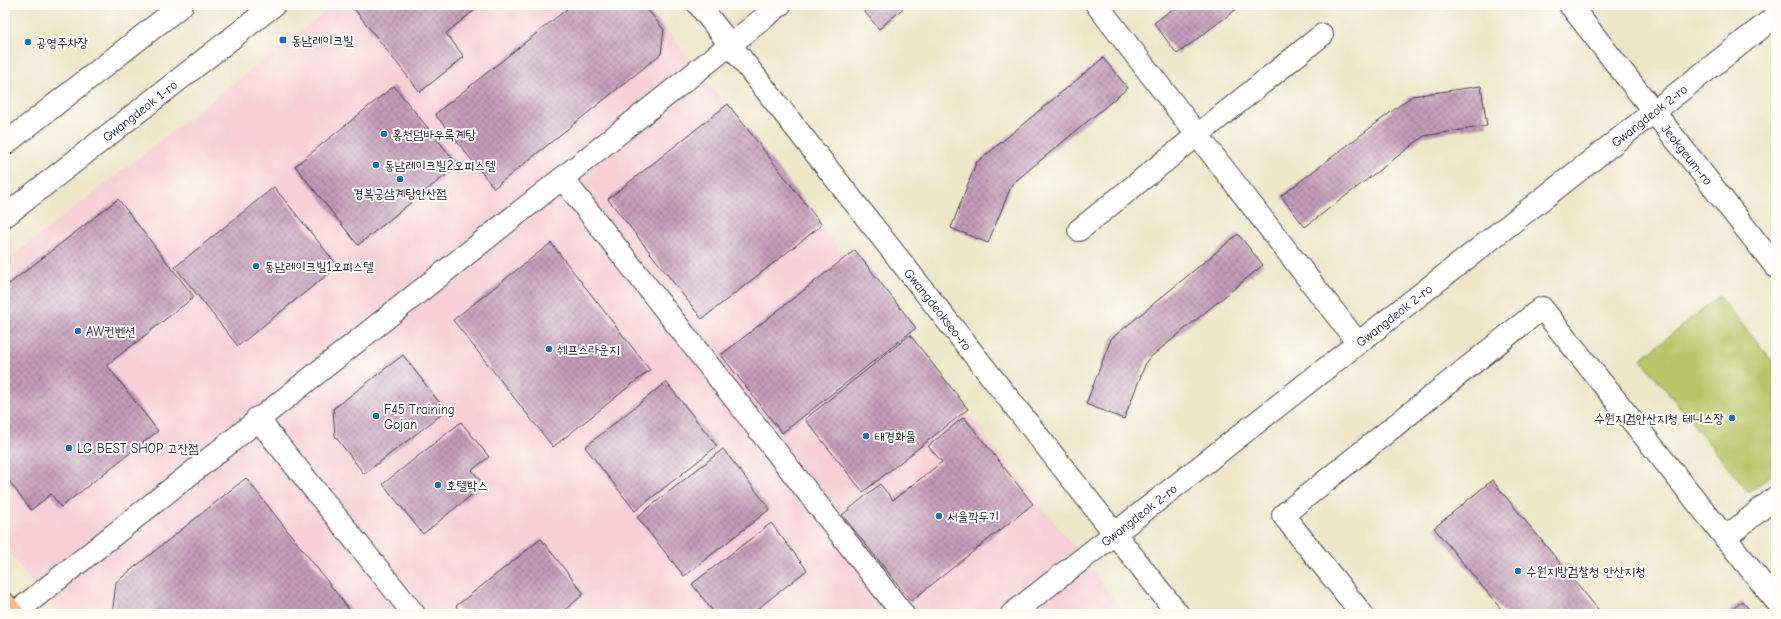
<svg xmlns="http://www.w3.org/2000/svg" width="1781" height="619" font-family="'Comic Neue','Poor Story',sans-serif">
	<defs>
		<pattern id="building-cross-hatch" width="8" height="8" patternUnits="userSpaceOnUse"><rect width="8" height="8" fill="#c39bb8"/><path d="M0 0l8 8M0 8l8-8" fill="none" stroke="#9e7e97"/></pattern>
	</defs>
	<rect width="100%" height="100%" fill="#fdfcf7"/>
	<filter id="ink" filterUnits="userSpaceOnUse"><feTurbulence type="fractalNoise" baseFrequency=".025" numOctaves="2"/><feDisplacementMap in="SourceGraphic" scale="8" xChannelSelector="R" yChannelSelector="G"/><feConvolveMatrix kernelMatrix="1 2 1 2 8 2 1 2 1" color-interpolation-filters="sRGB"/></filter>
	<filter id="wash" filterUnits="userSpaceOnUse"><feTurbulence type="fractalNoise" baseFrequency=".012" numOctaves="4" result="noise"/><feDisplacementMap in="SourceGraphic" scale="16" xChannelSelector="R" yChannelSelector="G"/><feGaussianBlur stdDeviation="0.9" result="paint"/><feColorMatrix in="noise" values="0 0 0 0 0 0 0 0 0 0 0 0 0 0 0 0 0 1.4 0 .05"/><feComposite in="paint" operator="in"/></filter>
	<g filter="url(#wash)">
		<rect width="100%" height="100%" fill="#ede6c9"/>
		<path fill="#f6cfd7" d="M 334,5 L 647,5 L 1126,614 L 58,614 L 5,548 L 5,262 Z"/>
		<path fill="#b8c568" stroke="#6d7452" d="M 1719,296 L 1776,366 L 1776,471 L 1749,493 L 1641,359 Z"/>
		<g id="blocks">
			<path fill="url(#building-cross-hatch)" d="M 351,5 L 481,5 L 446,33 L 464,57 L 420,92 Z
				M 572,5 L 644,5 L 664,30 L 661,54 L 494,188 L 435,114 Z
				M 859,5 L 907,5 L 879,29 Z
				M 1178,5 L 1242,5 L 1177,54 L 1154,23 Z
				M 1103,58 L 1128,88 L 1012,184 L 988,243 L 951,228 L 976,163 Z
				M 394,86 L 458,165 L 358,245 L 295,166 Z
				M 1481,86 L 1487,126 L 1424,136 L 1305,227 L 1281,196 L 1412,96 Z
				M 728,104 L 822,225 L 702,319 L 608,199 Z
				M 274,187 L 338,266 L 238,346 L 175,267 Z
				M 118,199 L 194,297 L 107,365 L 158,431 L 61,507 L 51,494 L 31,510 L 5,476 L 5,287 Z
				M 1238,234 L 1263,265 L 1147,360 L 1124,419 L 1086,404 L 1111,339 Z
				M 551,243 L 650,370 L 553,447 L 453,320 Z
				M 855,250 L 916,328 L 782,433 L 721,355 Z
				M 910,335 L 968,409 L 863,492 L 805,419 Z
				M 403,355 L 446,411 L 364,474 L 335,436 L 333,409 Z
				M 666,382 L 717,446 L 635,511 L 585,447 Z
				M 964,417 L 1033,504 L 911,601 L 842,515 L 880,484 L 893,500 L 942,462 L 928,446 Z
				M 461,422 L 489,457 L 472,470 L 484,485 L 423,534 L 383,484 Z
				M 723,449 L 770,509 L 684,576 L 637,517 Z
				M 246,478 L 353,614 L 117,614 L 113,608 L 116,582 Z
				M 1492,480 L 1602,614 L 1505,614 L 1434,528 Z
				M 771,523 L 807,570 L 751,614 L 715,614 L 692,584 Z
				M 541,539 L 584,594 L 560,614 L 462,614 L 456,606 Z
				M 1742,601 L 1753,614 L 1727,614 Z
				M 1103,610 L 1107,614 L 1097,614 Z"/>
		</g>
	</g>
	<g filter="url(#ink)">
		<use href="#blocks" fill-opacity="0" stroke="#403f50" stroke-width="1"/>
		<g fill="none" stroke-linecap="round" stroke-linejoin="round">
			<g stroke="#403f50" stroke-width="24">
				<g id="minor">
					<path id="s1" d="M 699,5 L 1178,614"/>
					<path d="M 1097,5 L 1358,343"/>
					<path id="s2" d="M 1570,5 L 1776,267"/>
					<path d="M 5,144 L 182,5"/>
					<path d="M 563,179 L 903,614"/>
					<path id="s3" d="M 5,216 L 274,5"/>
					<path d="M 1079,230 L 1322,35"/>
					<path d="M 257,418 L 414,614"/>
					<path d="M 1725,538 L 1776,497"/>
					<path d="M 14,614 C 268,409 525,208 780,5"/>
					<path id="s4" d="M 1012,614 L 1776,16"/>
					<path d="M 1362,614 L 1283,515 L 1542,308 L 1776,601"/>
				</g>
			</g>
			<g stroke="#403f50" stroke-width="24">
				<path id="major" d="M 5,604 L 13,614"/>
			</g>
			<use href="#minor" stroke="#fff" stroke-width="22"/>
			<use href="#major" stroke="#f6be87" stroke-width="22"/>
		</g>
	</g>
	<g fill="#1f6fb2" stroke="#fdfcf7" stroke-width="1.5">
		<rect x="279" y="36" width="8" height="8" rx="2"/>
		<circle cx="28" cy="42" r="4"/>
		<circle cx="384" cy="134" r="4"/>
		<circle cx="376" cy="165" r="4"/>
		<circle cx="400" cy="179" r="4"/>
		<circle cx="256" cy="266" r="4"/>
		<circle cx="78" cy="331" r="4"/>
		<circle cx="549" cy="349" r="4"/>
		<circle cx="376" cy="416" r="4"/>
		<circle cx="1732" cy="418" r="4"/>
		<circle cx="866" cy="436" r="4"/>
		<circle cx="69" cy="448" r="4"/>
		<circle cx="438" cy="485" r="4"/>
		<circle cx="939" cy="516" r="4"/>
		<circle cx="1518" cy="571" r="4"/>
	</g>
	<g text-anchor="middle" stroke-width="4" stroke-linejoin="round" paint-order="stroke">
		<g font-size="13" fill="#22223b" stroke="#fdfcf7" text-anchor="start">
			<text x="291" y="45">동남레이크빌</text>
			<text x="36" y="47">공영주차장</text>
			<text x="392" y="139">홍천덤바우록계탕</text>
			<text x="384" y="170">동남레이크빌2오피스텔</text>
			<text x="400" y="198" text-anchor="middle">경복궁삼계탕안산점</text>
			<text x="264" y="271">동남레이크빌1오피스텔</text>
			<text x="86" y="336">AW컨벤션</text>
			<text x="557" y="354">쉐프스라운지</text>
			<text x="384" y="414">F45 Training<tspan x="384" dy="15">Gojan</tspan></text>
			<text x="1724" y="423" text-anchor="end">수원지검안산지청 테니스장</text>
			<text x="874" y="441">태경화물</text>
			<text x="77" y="453">LG BEST SHOP 고잔점</text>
			<text x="446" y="490">호텔박스</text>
			<text x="947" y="521">서울깍두기</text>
			<text x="1526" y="576">수원지방검찰청 안산지청</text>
		</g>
		<g font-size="13" fill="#22223b" stroke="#fdfcf7">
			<text dy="5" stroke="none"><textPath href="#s3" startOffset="171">Gwangdeok 1-ro</textPath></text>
			<text dy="5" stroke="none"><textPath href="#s4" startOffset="809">Gwangdeok 2-ro</textPath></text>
			<text dy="5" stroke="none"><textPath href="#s2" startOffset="190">Jeokgeum-ro</textPath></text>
			<text dy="5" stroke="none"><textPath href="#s1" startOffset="387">Gwangdeokseo-ro</textPath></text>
			<text dy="5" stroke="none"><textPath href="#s4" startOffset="485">Gwangdeok 2-ro</textPath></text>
			<text dy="5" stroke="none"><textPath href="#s4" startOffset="161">Gwangdeok 2-ro</textPath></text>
		</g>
	</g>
	<rect width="1781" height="619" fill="none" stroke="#fdfcf7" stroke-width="20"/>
</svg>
